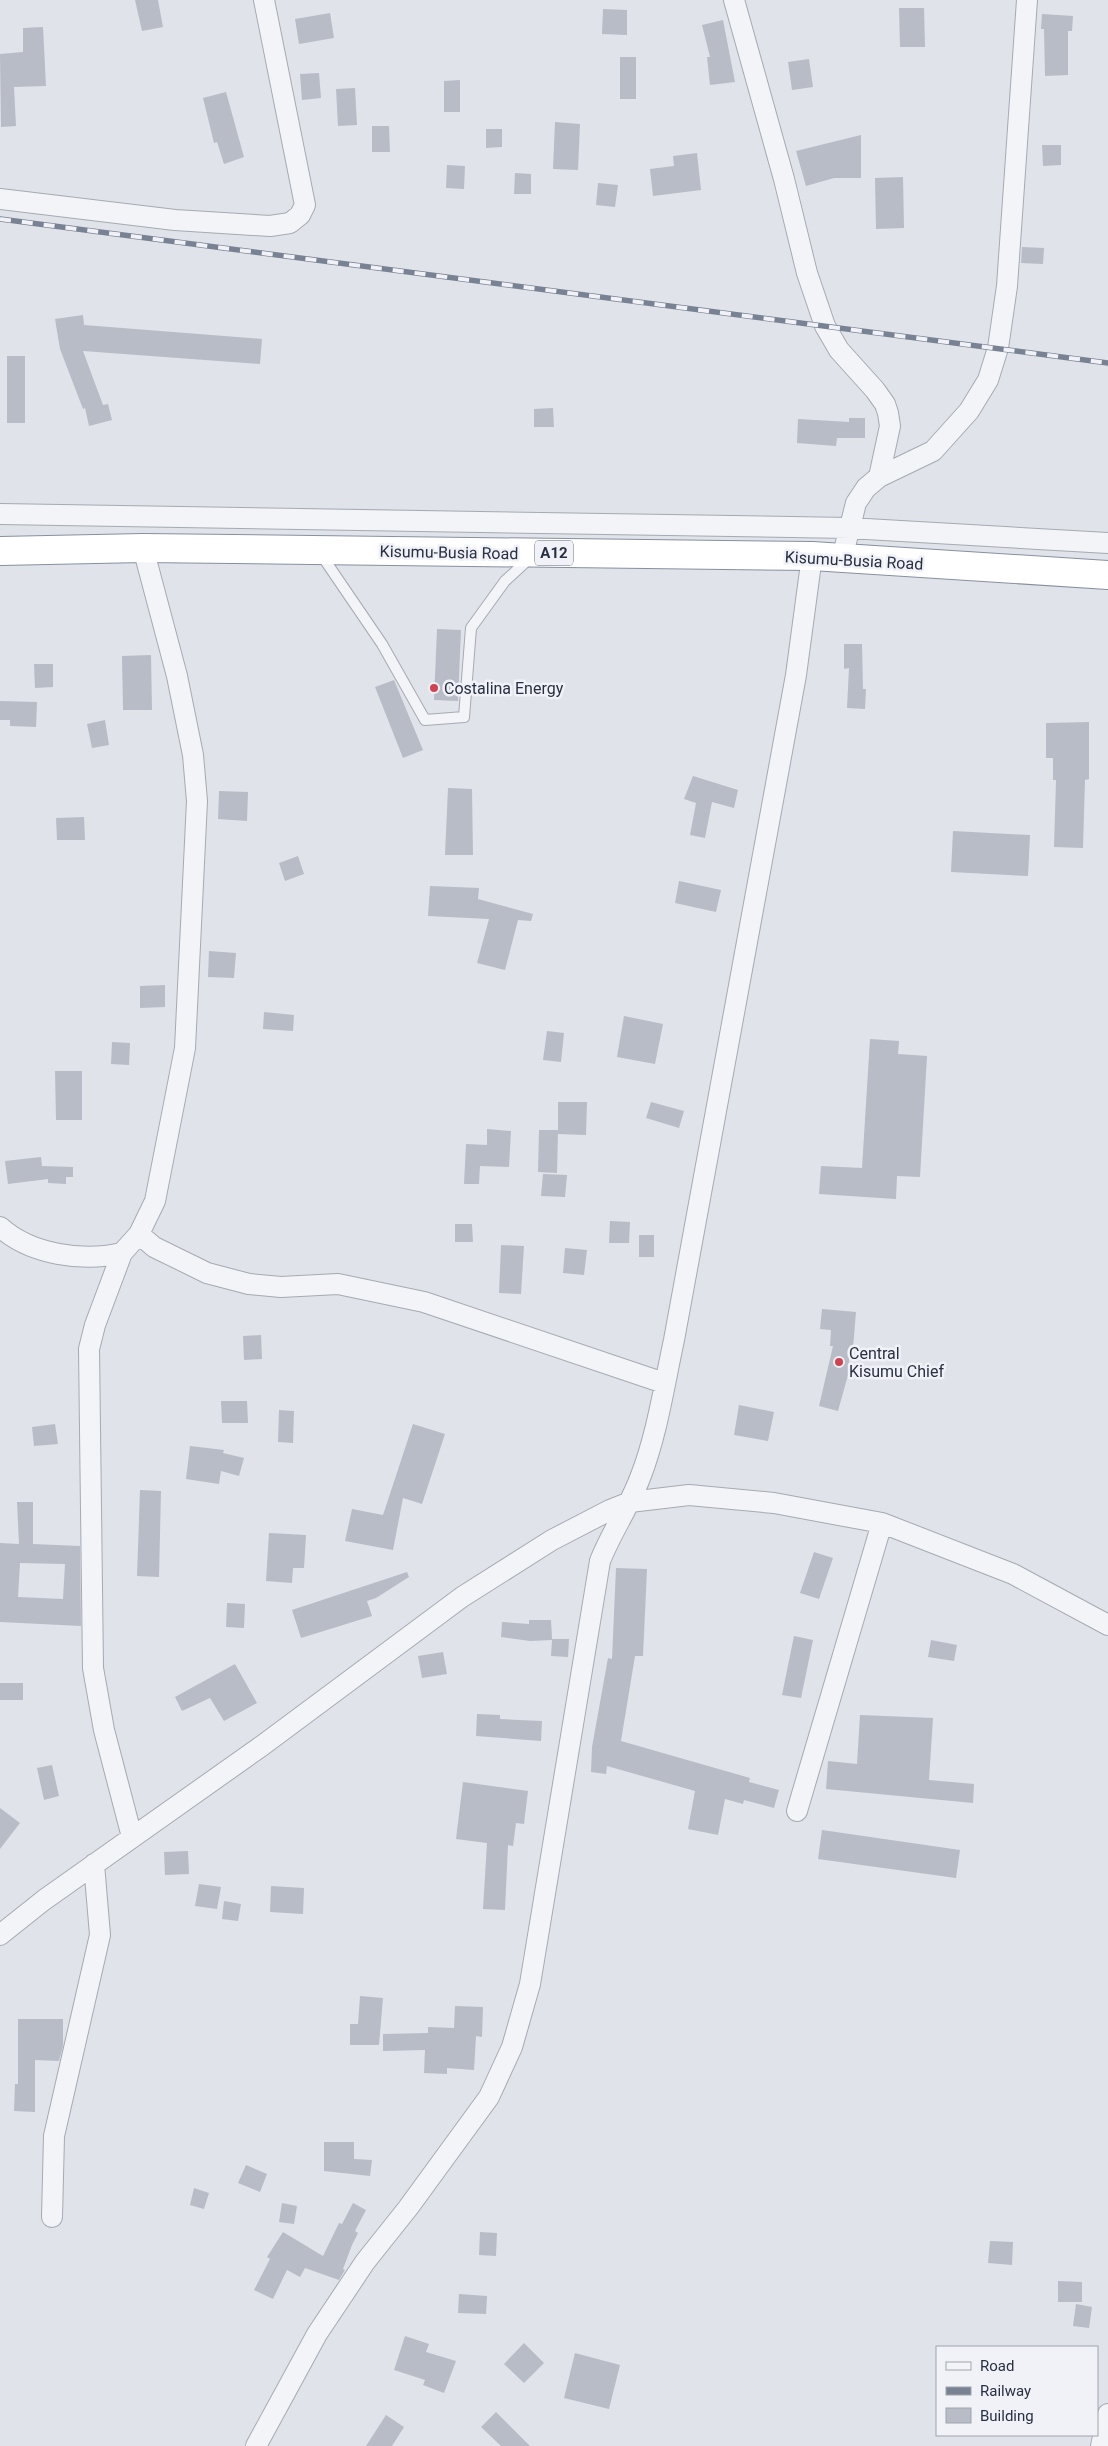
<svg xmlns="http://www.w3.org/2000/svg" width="1108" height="2446" font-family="Roboto,sans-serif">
	<rect width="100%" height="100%" fill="#e0e3e9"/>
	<path fill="#b7bcc6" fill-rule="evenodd" d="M 135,0 L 158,0 L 163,27 L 142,31 Z
		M 899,8 L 924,8 L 925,47 L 900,47 Z
		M 603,9 L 627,10 L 627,35 L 602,34 Z
		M 330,13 L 334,38 L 299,44 L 295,19 Z
		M 1042,14 L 1073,16 L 1072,31 L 1068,31 L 1068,75 L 1045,76 L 1044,29 L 1041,29 Z
		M 723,20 L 735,82 L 710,85 L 707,57 L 710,57 L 702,25 Z
		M 43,27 L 46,86 L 14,87 L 16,126 L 1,127 L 0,54 L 23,52 L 23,28 Z
		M 620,57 L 636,57 L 636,99 L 620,99 Z
		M 809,59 L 813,87 L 792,90 L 788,62 Z
		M 319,73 L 321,98 L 302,100 L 300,74 Z
		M 460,80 L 460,112 L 444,112 L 444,81 Z
		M 355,88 L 357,125 L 338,126 L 336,89 Z
		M 226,92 L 244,157 L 224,164 L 217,142 L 214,143 L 203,98 Z
		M 555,122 L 580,124 L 578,170 L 553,169 Z
		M 372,126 L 389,126 L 390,152 L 372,152 Z
		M 486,129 L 502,129 L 502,147 L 486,148 Z
		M 861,135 L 861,178 L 834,178 L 806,186 L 796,151 Z
		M 1042,145 L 1061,145 L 1061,165 L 1043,166 Z
		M 697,153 L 701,190 L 653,196 L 650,169 L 674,166 L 673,156 Z
		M 447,165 L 465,166 L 464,189 L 446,188 Z
		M 515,173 L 531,174 L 531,194 L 514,194 Z
		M 903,177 L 904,228 L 876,229 L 875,178 Z
		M 598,183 L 618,185 L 615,207 L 596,205 Z
		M 1022,247 L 1044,248 L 1043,264 L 1021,263 Z
		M 83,315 L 84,325 L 262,339 L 260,364 L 83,351 L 103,405 L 108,404 L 112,420 L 89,426 L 85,408 L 83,409 L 60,349 L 55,319 Z
		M 7,356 L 25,356 L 25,423 L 7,423 Z
		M 553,408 L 554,427 L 534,427 L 534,409 Z
		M 849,418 L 865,418 L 865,438 L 837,438 L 836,446 L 797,443 L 798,419 L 849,422 Z
		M 437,629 L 461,630 L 458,701 L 434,700 Z
		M 844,644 L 862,644 L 863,689 L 866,689 L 865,709 L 847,708 L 849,668 L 844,669 Z
		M 151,655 L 152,710 L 123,710 L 122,656 Z
		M 34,664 L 53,664 L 53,687 L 35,688 Z
		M 394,680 L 423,750 L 403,758 L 375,687 Z
		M 0,701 L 37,702 L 36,727 L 10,726 L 10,720 L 0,720 Z
		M 105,720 L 109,745 L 92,748 L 87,724 Z
		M 1089,722 L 1089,779 L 1085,780 L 1083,848 L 1054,847 L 1056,780 L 1053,780 L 1053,758 L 1046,758 L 1046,723 Z
		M 693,776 L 738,790 L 734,808 L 712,802 L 705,838 L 690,835 L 696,803 L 684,799 Z
		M 448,788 L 472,789 L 473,855 L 445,855 Z
		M 219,791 L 248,792 L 247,821 L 218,819 Z
		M 84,817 L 85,840 L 57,840 L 56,818 Z
		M 953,831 L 1030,835 L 1028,876 L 951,872 Z
		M 298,856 L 304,874 L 285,881 L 279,863 Z
		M 679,881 L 721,890 L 716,912 L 675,903 Z
		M 430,886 L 479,888 L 478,899 L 533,914 L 531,921 L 518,920 L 505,970 L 477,963 L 489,919 L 428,916 Z
		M 209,951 L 236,953 L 234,978 L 208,977 Z
		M 165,985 L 165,1007 L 140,1008 L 140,986 Z
		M 264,1012 L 294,1015 L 293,1031 L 263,1029 Z
		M 624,1016 L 663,1024 L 655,1064 L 617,1057 Z
		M 547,1031 L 564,1033 L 561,1062 L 543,1060 Z
		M 870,1039 L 899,1041 L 898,1054 L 927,1056 L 920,1177 L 897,1176 L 896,1199 L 819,1194 L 821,1166 L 862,1168 Z
		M 112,1042 L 130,1043 L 129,1065 L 111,1064 Z
		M 55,1071 L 82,1071 L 82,1120 L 56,1120 Z
		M 558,1102 L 587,1102 L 586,1135 L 558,1134 Z
		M 651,1102 L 684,1111 L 679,1128 L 646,1118 Z
		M 487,1129 L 511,1131 L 509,1167 L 480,1166 L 479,1184 L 464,1184 L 466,1144 L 487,1145 Z
		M 539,1130 L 558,1130 L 557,1173 L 538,1172 Z
		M 41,1157 L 42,1166 L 73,1167 L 73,1177 L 66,1177 L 66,1184 L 48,1183 L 48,1179 L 8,1184 L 5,1161 Z
		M 543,1174 L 567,1175 L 565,1197 L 541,1196 Z
		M 610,1221 L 630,1222 L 629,1243 L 609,1243 Z
		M 455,1224 L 472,1224 L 473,1242 L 455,1242 Z
		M 639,1235 L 654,1235 L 654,1257 L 639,1257 Z
		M 501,1245 L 524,1246 L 521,1294 L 499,1293 Z
		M 565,1248 L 587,1250 L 584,1275 L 563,1273 Z
		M 822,1309 L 856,1312 L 853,1348 L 850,1348 L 848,1375 L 838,1411 L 819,1406 L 833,1346 L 830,1346 L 831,1330 L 820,1329 Z
		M 261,1335 L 262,1359 L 244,1360 L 243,1336 Z
		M 221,1401 L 247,1401 L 248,1423 L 222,1423 Z
		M 739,1405 L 774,1412 L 768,1441 L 734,1435 Z
		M 279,1410 L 294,1411 L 293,1443 L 278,1442 Z
		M 55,1424 L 58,1444 L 34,1446 L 32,1427 Z
		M 413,1424 L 445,1434 L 422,1504 L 403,1498 L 393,1550 L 345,1541 L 352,1509 L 383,1515 Z
		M 190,1446 L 224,1450 L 223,1453 L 244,1458 L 239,1476 L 221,1471 L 219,1484 L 186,1479 Z
		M 140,1490 L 161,1491 L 159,1577 L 137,1576 Z
		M 17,1502 L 33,1502 L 33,1544 L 80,1546 L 81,1626 L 0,1622 L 0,1543 L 19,1544 ZM 20,1563 L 65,1564 L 63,1599 L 18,1597 Z
		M 269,1533 L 306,1535 L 304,1568 L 293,1568 L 292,1583 L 266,1581 Z
		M 814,1552 L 833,1558 L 819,1599 L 800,1593 Z
		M 616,1568 L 647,1569 L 643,1656 L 635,1656 L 621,1741 L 750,1778 L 749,1782 L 779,1790 L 774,1808 L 744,1800 L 743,1804 L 725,1799 L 718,1835 L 688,1829 L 695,1791 L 607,1766 L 606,1774 L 591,1772 L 592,1747 L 608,1658 L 612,1659 Z
		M 407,1572 L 409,1577 L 376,1598 L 367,1601 L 372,1616 L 301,1638 L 292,1610 Z
		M 227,1603 L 245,1604 L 244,1628 L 226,1627 Z
		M 529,1620 L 551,1620 L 552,1639 L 569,1639 L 568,1657 L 551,1656 L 552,1640 L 530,1641 L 501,1637 L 502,1622 L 529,1624 Z
		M 794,1636 L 813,1640 L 801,1698 L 782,1695 Z
		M 931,1640 L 957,1645 L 954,1661 L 928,1657 Z
		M 443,1652 L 447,1674 L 422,1678 L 418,1656 Z
		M 235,1664 L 257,1703 L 224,1721 L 210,1698 L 182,1711 L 175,1697 Z
		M 0,1683 L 23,1683 L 23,1700 L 0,1700 Z
		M 477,1714 L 500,1715 L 500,1719 L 542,1721 L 541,1741 L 476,1736 Z
		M 860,1715 L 933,1718 L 929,1780 L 974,1784 L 973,1803 L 826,1789 L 828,1761 L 857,1764 Z
		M 52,1765 L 59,1796 L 44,1800 L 37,1768 Z
		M 463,1782 L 528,1791 L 524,1824 L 516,1823 L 513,1846 L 508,1845 L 505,1910 L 483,1909 L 487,1843 L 456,1839 Z
		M 0,1808 L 20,1823 L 0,1849 Z
		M 822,1830 L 960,1850 L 956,1878 L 818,1859 Z
		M 188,1851 L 189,1874 L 165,1875 L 164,1852 Z
		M 199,1884 L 221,1887 L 217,1909 L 195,1906 Z
		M 271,1886 L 304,1888 L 303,1914 L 270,1912 Z
		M 224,1901 L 241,1904 L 238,1921 L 222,1919 Z
		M 360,1996 L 383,1998 L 379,2045 L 350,2045 L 350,2024 L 358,2024 Z
		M 455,2006 L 483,2007 L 482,2037 L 476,2036 L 474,2070 L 447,2068 L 447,2074 L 424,2073 L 425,2050 L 383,2051 L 383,2034 L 428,2033 L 428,2027 L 454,2028 Z
		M 18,2019 L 63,2019 L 63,2046 L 59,2061 L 35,2060 L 35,2112 L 14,2111 L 15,2084 L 18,2084 Z
		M 324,2142 L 354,2142 L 354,2159 L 372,2160 L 370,2176 L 324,2171 Z
		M 246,2165 L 267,2174 L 260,2192 L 238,2183 Z
		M 194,2188 L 209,2193 L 204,2209 L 190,2205 Z
		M 282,2203 L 297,2206 L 294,2224 L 279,2222 Z
		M 353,2203 L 366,2210 L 355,2231 L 358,2233 L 352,2245 L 343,2269 L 345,2270 L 339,2280 L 305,2268 L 300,2277 L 287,2270 L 273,2299 L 254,2290 L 270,2259 L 267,2257 L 283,2232 L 323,2256 L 339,2223 L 342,2224 Z
		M 480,2232 L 497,2233 L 496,2256 L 479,2255 Z
		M 990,2241 L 1013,2242 L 1012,2265 L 988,2263 Z
		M 1058,2281 L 1082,2282 L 1082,2302 L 1058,2302 Z
		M 459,2294 L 487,2296 L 486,2314 L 458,2313 Z
		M 1076,2304 L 1092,2307 L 1089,2328 L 1073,2326 Z
		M 405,2336 L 429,2344 L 426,2352 L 456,2361 L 444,2393 L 423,2385 L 425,2380 L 394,2370 Z
		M 524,2343 L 544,2363 L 524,2383 L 504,2364 Z
		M 575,2353 L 620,2365 L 609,2409 L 564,2398 Z
		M 496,2412 L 530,2446 L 501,2446 L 481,2427 Z
		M 386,2415 L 404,2427 L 392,2446 L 366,2446 Z"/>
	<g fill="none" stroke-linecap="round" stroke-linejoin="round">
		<g stroke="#a5aab3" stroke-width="12">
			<path id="service" d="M 320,553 L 382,644 L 425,720 L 464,717 L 471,628 L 505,581 L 530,558"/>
		</g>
		<g stroke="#a5aab3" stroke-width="22">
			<path id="minor" d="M 734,0 L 784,179 L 807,273 L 825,326 L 839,350 L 875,390 L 885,404 L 888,413 L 890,426 L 879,477
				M 0,199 L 175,220 L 270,226 L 290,223 L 300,215 L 305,205 L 264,0
				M 0,514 L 849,528 L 1108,543
				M 842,558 L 856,503 L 866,488 L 879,477 L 933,451 L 969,411 L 988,380 L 998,348 L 1007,286 L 1027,0
				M 0,1227 C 31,1255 83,1262 122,1253
				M 139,1234 L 154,1247 L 207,1273 L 249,1284 L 281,1287 L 338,1284 L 424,1302 L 664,1383
				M 797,1811 L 882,1523
				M 132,1837 L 104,1730 L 93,1668 L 89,1349 L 95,1325 L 122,1253 L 139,1234 L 155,1201 L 185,1048 L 197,801 L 193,755 L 177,676 L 143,548
				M 0,1935 L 44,1900 L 263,1745 L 462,1597 L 552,1540 L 610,1510 L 630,1502 L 689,1495 L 774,1503 L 882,1523 L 1013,1574 L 1108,1625
				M 52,2217 L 54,2136 L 100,1935 L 94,1864
				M 256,2446 L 317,2334 L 365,2262 L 408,2208 L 489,2097 L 512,2047 L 530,1984 L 600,1561 C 611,1533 629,1507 640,1478 C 657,1435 664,1386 674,1340 L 796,675 L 812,556
				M 1101,2446 L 1108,2414"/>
		</g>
		<g stroke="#8790a0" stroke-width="30">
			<path id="trunk" d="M 0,551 L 143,548 L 812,556 L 1108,575"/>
		</g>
		<use href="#service" stroke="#f3f4f7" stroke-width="10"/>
		<use href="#minor" stroke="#f3f4f7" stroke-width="20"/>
		<use href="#trunk" stroke="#fff" stroke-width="28"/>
		<g stroke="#798293" stroke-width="5.5">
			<path id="rail" d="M 0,219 L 1108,363"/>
		</g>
		<use href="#rail" stroke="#f0f2f7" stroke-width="4" stroke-dasharray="11" stroke-linecap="butt"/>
	</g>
	<g fill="#d14251" stroke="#f0f2f7" stroke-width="2">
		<circle cx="434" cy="688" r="5"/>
		<circle cx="839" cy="1362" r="5"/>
	</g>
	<g text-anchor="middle" stroke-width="5" stroke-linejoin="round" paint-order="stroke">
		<rect fill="#f0f2f7" stroke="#646a78" stroke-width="1" x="535" y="540.5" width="38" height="25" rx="4"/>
		<g font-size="15" font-weight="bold" fill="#283041">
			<text x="554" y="558">A12</text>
		</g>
		<g font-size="16" fill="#283041" stroke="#f0f2f7">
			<text transform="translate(449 552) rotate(1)" y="6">Kisumu-Busia Road</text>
			<text transform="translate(854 560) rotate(3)" y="6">Kisumu-Busia Road</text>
		</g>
		<g font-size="16" fill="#283041" stroke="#f0f2f7" text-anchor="start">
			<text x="444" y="694">Costalina Energy</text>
			<text x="849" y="1359">Central<tspan x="849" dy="18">Kisumu Chief</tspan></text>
		</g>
	</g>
	<rect x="936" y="2346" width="162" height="90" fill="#f0f2f7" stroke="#a0a4ae"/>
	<rect x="946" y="2362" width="25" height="8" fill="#f3f4f7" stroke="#a0a4ae"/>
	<text x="980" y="2371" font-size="15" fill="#283041">Road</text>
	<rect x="946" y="2387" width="25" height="8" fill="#798293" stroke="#a0a4ae"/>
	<text x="980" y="2396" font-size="15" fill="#283041">Railway</text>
	<rect x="946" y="2408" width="25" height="15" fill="#b7bcc6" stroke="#a0a4ae"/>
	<text x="980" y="2421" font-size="15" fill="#283041">Building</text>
</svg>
